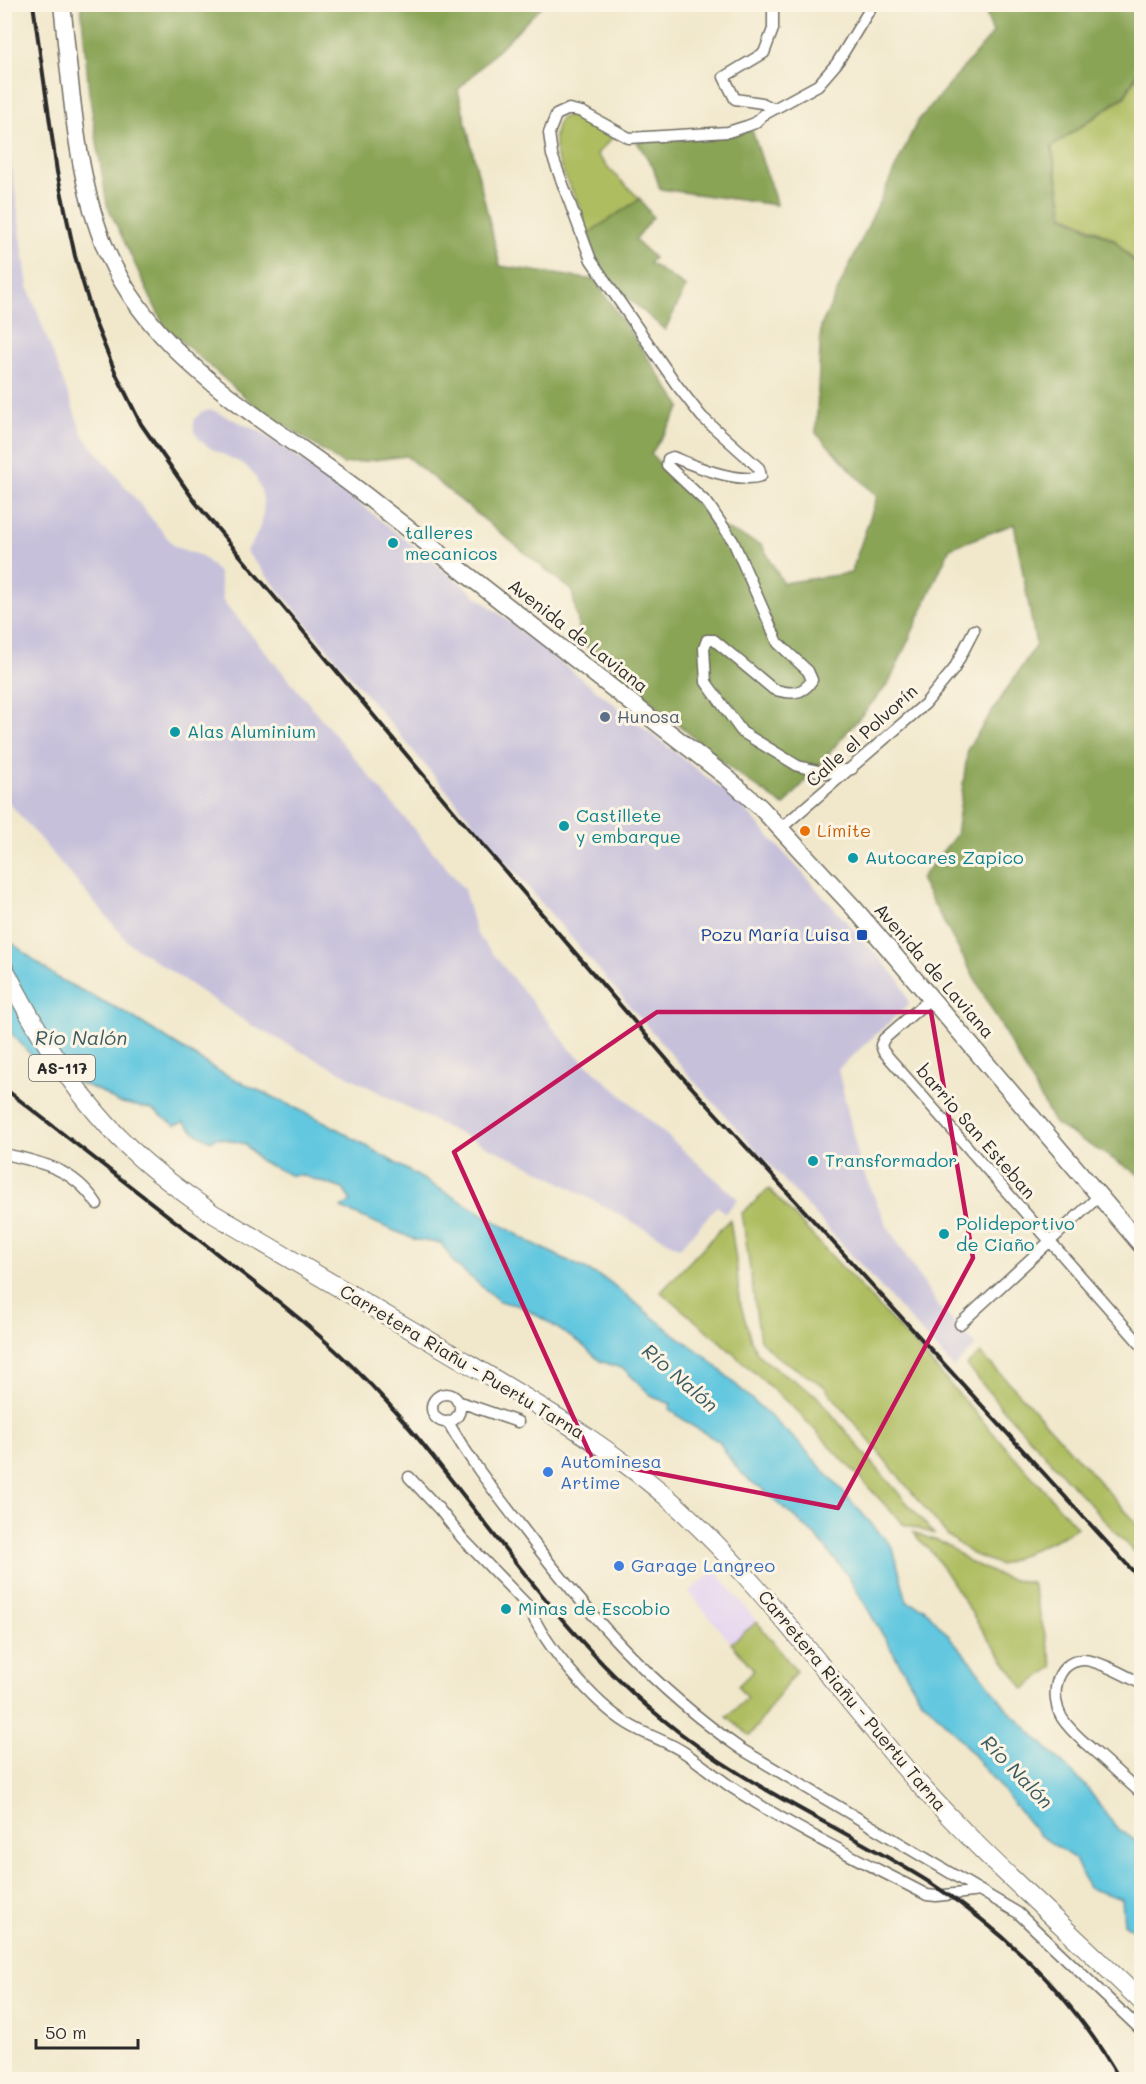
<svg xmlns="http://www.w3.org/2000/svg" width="1146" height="2084" font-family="Mali,sans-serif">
	<rect width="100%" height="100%" fill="#fcf5e5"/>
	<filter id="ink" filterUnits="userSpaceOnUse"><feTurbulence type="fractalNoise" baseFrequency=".0167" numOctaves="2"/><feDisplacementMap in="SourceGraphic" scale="12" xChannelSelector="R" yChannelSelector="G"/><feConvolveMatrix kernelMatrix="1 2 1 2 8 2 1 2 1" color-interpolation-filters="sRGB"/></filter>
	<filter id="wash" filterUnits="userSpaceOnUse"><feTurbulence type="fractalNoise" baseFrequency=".008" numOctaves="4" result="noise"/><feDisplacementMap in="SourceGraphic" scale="24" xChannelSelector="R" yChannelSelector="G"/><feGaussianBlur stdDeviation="1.35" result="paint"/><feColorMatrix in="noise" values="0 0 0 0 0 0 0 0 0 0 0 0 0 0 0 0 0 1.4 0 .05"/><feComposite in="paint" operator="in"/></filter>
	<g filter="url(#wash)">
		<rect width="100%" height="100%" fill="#f1e8cc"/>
		<path fill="#e4d3f2" d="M 715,1570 L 757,1622 L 731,1643 L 689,1592 Z"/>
		<path fill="#c6c0da" d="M 5,120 L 28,287 L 83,435 L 175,547 L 202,556 L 219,573 L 223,601 L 464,889 L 476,933 L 572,1051 L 738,1199 L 725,1213 L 717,1206 L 680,1248 L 534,1168 L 443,1126 L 249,1024 L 129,943 L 5,798 Z
			M 212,410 L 263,433 L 332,482 L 738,802 L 901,982 L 909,1004 L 838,1069 L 860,1164 L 887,1226 L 939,1307 L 976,1345 L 954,1368 L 694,1081 L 503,858 L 246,551 L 254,540 L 262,522 L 264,504 L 261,490 L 255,476 L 245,465 L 212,449 L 202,442 L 194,432 L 194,421 L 201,412 Z"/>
		<path fill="#aebd60" stroke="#6c7446" stroke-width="1.5" d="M 1141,69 L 1141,268 L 1114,239 L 1065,215 L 1052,147 L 1125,97 Z
			M 569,115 L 579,116 L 615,135 L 597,154 L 611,171 L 640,199 L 587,234 C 585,225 583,215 580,207 C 568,180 543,147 561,118 Z
			M 769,1189 L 915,1345 L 1077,1527 L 1065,1535 L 1000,1565 L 972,1554 L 947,1535 L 824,1386 L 776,1356 L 760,1340 L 742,1213 Z
			M 730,1219 L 737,1268 L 739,1299 L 752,1343 L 757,1353 L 769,1364 L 816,1395 L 868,1458 L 934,1534 L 903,1524 L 798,1412 L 717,1339 L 661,1292 Z
			M 980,1353 L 1018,1392 L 1141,1528 L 1141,1560 L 1001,1407 L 967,1365 Z
			M 912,1532 L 946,1544 L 968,1561 L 1005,1578 L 1032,1583 L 1053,1667 L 1024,1689 L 984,1632 L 935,1556 Z
			M 757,1622 L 796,1671 L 750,1736 L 727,1717 L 747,1698 L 738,1686 L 754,1670 L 731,1643 Z"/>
		<path fill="#8aa456" stroke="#5a6840" stroke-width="1.5" d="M 81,5 L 543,5 L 458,90 L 500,266 L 595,280 L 681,407 L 651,454 L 716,525 L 762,545 L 783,583 L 851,573 L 877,497 L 816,433 L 821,326 L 917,122 L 993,33 L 983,5 L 1141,5 L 1141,66 L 1124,96 L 1051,147 L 1063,216 L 1115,241 L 1141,270 L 1141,1176 L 1055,1124 L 920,879 L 956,835 L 968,748 L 1036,645 L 1014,524 L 950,548 L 889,683 L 784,806 L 731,769 L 582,643 L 572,591 L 406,456 L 343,464 L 253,404 L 164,326 L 107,205 L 89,92 Z
			M 752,130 L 777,205 L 660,189 L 653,167 L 637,142 L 731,136 Z
			M 640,199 L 653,217 L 635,240 L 654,258 L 649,263 L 686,287 L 665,330 L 614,286 L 597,260 L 587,234 Z"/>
		<path fill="#62c7df" stroke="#467985" stroke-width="1.5" d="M 4,937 L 59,979 L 126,1013 L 218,1071 L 327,1123 L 530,1242 L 607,1280 L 670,1331 L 704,1355 L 801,1445 L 893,1548 L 907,1602 L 924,1608 L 971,1661 L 1008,1710 L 1085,1785 L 1116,1827 L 1141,1845 L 1141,1936 L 1124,1923 L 1122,1899 L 1088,1888 L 1075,1859 L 1039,1835 L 956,1734 L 918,1695 L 849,1577 L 816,1536 L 760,1487 C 746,1482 726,1456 720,1442 L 691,1425 L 669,1409 L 671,1404 L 653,1397 L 624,1369 L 600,1361 L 580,1343 L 545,1320 L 520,1306 L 499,1301 L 455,1264 L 441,1243 L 416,1240 L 341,1208 L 351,1201 L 343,1189 L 301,1175 L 290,1175 L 260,1161 L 245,1144 L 216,1137 L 211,1141 L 196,1133 L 184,1122 L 175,1125 L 151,1109 L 117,1102 L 100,1091 L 61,1076 L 31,1055 L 5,1026 Z"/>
	</g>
	<g filter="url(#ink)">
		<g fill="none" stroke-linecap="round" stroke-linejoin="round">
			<g stroke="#706d63" stroke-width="13">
				<path id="street" d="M 773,4 L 773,29 L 764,53 L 724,77 L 735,99 L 762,103 L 774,109
					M 852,769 L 826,773 L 798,766 L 742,732 L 706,682 L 704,648 L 707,640 L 714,640 L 773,689 C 789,694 802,696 812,680 L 808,671 L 778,643 L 733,541 L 708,504 L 667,465 L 668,459 L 673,457 C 694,466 739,484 761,476 L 759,468 L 702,417 L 676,384 L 591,260 L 552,155 L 549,133 L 556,115 L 569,109 L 582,112 L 629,138 L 728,132 L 747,126 L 755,123 L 763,115 L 818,85 L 837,63 L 873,4
					M 780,829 L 925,704 L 954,669 L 974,630
					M 931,998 L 884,1039 L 881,1045 L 883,1051 L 1142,1346
					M 4,1154 C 42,1162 74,1169 97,1204
					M 960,1324 L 1098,1197
					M432 1408a14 14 0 1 1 28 0a14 14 0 1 1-28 0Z
					M 457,1401 L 518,1422
					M 448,1422 C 470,1461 497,1495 524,1530 C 588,1614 653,1688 741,1749 L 1018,1913 L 1142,2031
					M 409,1477 L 439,1509 L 462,1538 L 529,1607 C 543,1644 594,1703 628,1724 C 647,1736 671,1742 688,1755 C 705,1767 721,1781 739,1792 C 799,1831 864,1862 927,1895 L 936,1896 L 981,1891
					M 1142,1684 C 1128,1677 1097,1659 1082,1660 C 1054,1663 1050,1698 1062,1718 C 1070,1731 1083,1741 1094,1751 C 1110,1765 1126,1780 1142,1794"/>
			</g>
			<g stroke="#706d63" stroke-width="19">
				<path id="secondary" d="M 62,4 C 71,84 75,178 107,252 C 156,365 273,423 365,495 C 485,589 605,682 725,776 L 760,807 L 854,908 L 1142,1246"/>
			</g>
			<g stroke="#706d63" stroke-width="20">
				<path id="primary" d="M 4,968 C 39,1036 79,1102 136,1154 C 159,1176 186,1194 212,1213 C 290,1259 368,1305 447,1351 C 523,1396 601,1440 668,1498 C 761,1580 831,1683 912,1776 C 983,1857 1065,1926 1142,2002"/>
			</g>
			<use href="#street" stroke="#fff" stroke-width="10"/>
			<use href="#secondary" stroke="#fff" stroke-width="16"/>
			<use href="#primary" stroke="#fff" stroke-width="18"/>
			<path stroke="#2b2b2b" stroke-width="4" d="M 33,4 L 57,172 L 75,256 L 94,320 L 116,374 L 141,424 L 196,503 L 456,814 L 675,1069 L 1142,1581
				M 4,1088 L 279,1302 C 329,1342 376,1386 416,1436 C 493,1529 566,1640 660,1717 C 742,1786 842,1827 932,1884 C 1009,1934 1075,2000 1120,2080"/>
		</g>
	</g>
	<path fill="none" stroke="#c2185b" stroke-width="4.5" stroke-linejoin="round" d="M 657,1012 L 931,1012 L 973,1258 L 838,1508 L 593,1461 L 454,1152 Z"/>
	<g fill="#0f9aa8" stroke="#fcf5e5" stroke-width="2">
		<circle cx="393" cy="543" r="6"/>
		<circle cx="175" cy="732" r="6"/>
		<circle cx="564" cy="826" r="6"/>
		<circle cx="853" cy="858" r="6"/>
		<circle cx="813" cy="1161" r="6"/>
		<circle cx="944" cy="1234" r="6"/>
		<circle cx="506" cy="1609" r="6"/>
	</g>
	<circle fill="#5c6f8a" stroke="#fcf5e5" stroke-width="2" cx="605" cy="717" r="6"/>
	<circle fill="#e8710a" stroke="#fcf5e5" stroke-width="2" cx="805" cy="831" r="6"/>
	<rect fill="#1a4fb4" stroke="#fcf5e5" stroke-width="2" x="856" y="929" width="12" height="12" rx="3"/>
	<g fill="#3f7fe0" stroke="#fcf5e5" stroke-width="2">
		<circle cx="548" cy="1472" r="6"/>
		<circle cx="619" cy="1566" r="6"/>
	</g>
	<g text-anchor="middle" stroke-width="6" stroke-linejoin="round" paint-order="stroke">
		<rect fill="#fcf5e5" stroke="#6a6863" stroke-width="1.5" x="29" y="1055" width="66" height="26" rx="4.5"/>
		<g font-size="16" font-weight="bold" fill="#2b2b2b">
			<text x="62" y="1074">AS-117</text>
		</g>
		<g font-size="18" fill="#0d838f" stroke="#fcf5e5" text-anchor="start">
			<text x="405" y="539">talleres<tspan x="405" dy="21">mecanicos</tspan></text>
			<text x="187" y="738">Alas Aluminium</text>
			<text x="576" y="822">Castillete<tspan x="576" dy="21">y embarque</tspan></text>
			<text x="865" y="864">Autocares Zapico</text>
			<text x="825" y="1167">Transformador</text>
			<text x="956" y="1230">Polideportivo<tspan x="956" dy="21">de Ciaño</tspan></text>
			<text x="518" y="1615">Minas de Escobio</text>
		</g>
		<g font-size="18" fill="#2b2b2b" stroke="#fcf5e5">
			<text transform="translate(578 636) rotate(38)" y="6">Avenida de Laviana</text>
			<text transform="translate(862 736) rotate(-42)" y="6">Calle el Polvorín</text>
			<text transform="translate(934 971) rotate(49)" y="6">Avenida de Laviana</text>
			<text transform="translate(976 1132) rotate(49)" y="6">barrio San Esteban</text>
			<text transform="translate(462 1362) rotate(31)" y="6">Carretera Riañu - Puertu Tarna</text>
			<text transform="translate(852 1701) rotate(50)" y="6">Carretera Riañu - Puertu Tarna</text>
		</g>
		<g font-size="18" fill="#4e5e75" stroke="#fcf5e5" text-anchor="start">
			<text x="617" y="723">Hunosa</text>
		</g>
		<g font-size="18" fill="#c56008" stroke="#fcf5e5" text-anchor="start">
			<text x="817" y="837">Límite</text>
		</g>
		<g font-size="18" fill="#164399" stroke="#fcf5e5" text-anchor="end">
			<text x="850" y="941">Pozu María Luisa</text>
		</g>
		<g font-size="18" fill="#366cbe" stroke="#fcf5e5" text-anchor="start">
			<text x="560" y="1468">Autominesa<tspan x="560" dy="21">Artime</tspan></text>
			<text x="631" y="1572">Garage Langreo</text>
		</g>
		<g font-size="20" font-style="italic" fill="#3c5a61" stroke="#fcf5e5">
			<text x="81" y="1045">Río Nalón</text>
			<text transform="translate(680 1378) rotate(41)" y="7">Río Nalón</text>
			<text transform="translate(1017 1772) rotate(46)" y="7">Río Nalón</text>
		</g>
	</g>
	<rect width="1146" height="2084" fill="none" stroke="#fcf5e5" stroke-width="24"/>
	<path d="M36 2039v9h102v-9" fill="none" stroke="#2b2b2b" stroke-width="3"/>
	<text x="45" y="2039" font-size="18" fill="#2b2b2b" stroke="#fcf5e5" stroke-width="4.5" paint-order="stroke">50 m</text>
</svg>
